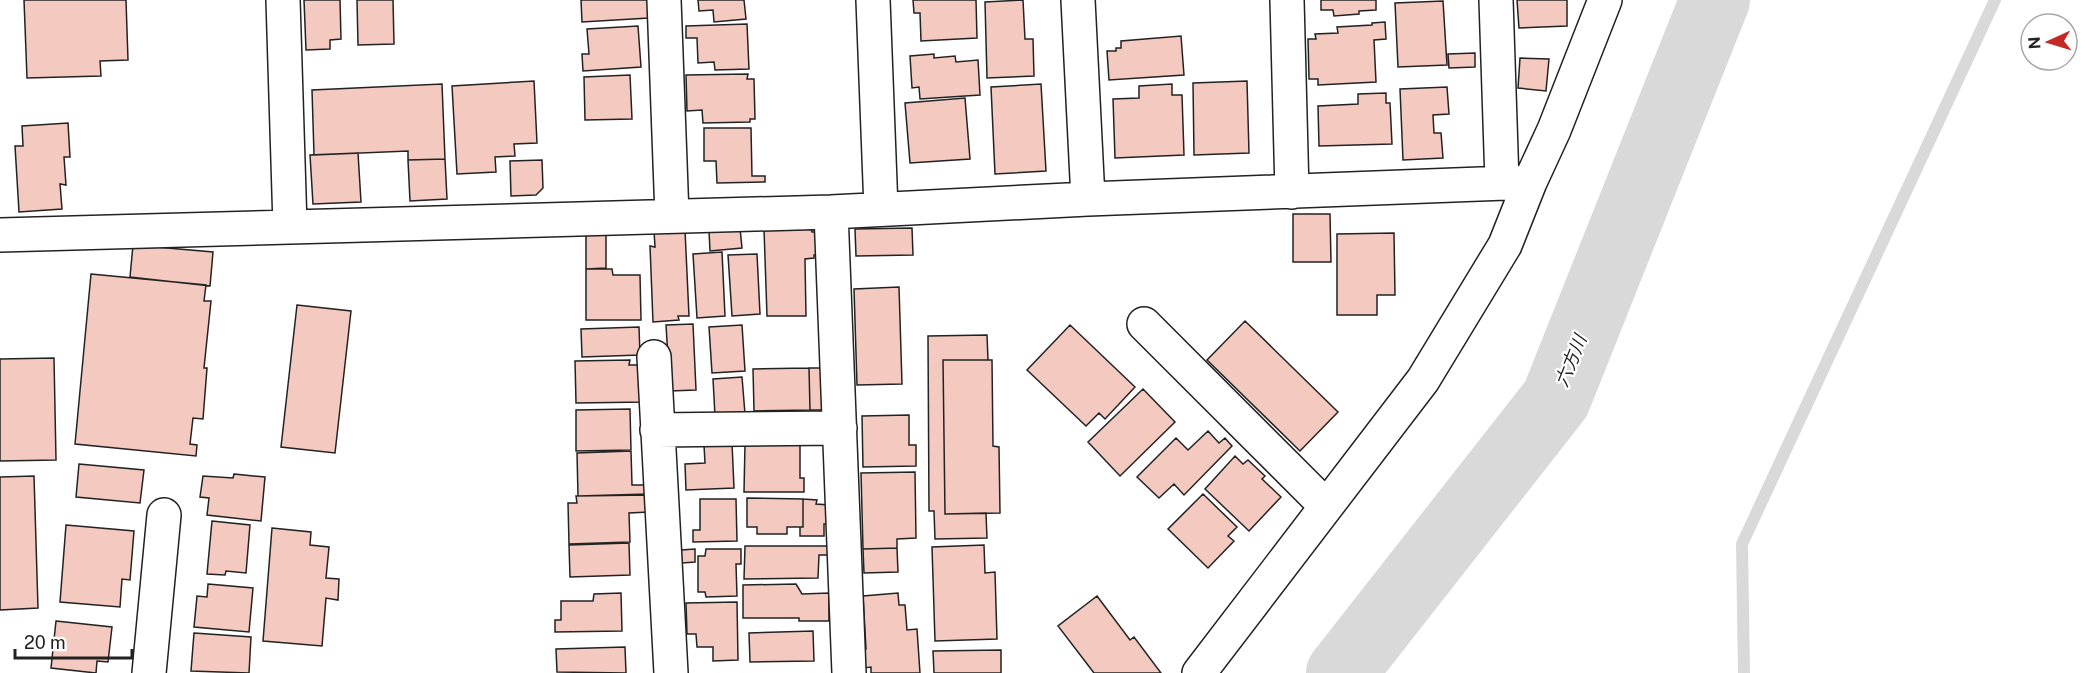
<svg xmlns="http://www.w3.org/2000/svg" width="2091" height="673" font-family="'Public Sans','Noto Sans JP',sans-serif">
	<rect width="100%" height="100%" fill="#fff"/>
	<g fill="none" stroke-linecap="round" stroke-linejoin="round">
		<path stroke="#d9d9d9" stroke-width="12" d="M 1744,673 L 1742,544 L 1995,0"/>
		<path stroke="#d9d9d9" stroke-width="70" d="M 1341,673 L 1556,399 L 1715,0"/>
	</g>
	<path fill="#f3c9c0" stroke="#222" stroke-width="1.5" d="M 24,0 L 126,0 L 128,60 L 100,61 L 101,76 L 27,78 Z
		M 304,0 L 340,0 L 341,39 L 330,40 L 330,49 L 306,50 Z
		M 357,0 L 393,0 L 394,44 L 358,45 Z
		M 581,0 L 648,0 L 649,18 L 582,22 Z
		M 698,0 L 744,0 L 746,19 L 714,22 L 713,10 L 699,11 Z
		M 913,0 L 976,0 L 977,38 L 921,41 L 920,13 L 914,13 Z
		M 1023,0 L 1025,39 L 1033,39 L 1034,76 L 987,78 L 985,2 Z
		M 1321,0 L 1376,0 L 1376,10 L 1359,11 L 1359,14 L 1334,16 L 1333,10 L 1321,10 Z
		M 1517,0 L 1567,0 L 1567,26 L 1519,28 Z
		M 1443,1 L 1447,65 L 1398,67 L 1395,3 Z
		M 1385,22 L 1386,39 L 1374,40 L 1376,82 L 1318,85 L 1318,79 L 1309,79 L 1308,39 L 1316,39 L 1315,34 L 1338,33 L 1337,27 L 1372,25 L 1372,23 Z
		M 747,24 L 749,69 L 715,70 L 714,62 L 698,63 L 697,38 L 686,38 L 686,26 Z
		M 638,26 L 641,67 L 583,71 L 582,54 L 589,54 L 587,29 Z
		M 1181,36 L 1184,75 L 1109,80 L 1107,51 L 1116,51 L 1116,48 L 1121,48 L 1121,41 Z
		M 1475,53 L 1475,67 L 1449,68 L 1448,54 Z
		M 934,54 L 934,58 L 955,56 L 956,62 L 978,60 L 980,95 L 920,99 L 919,87 L 912,88 L 910,56 Z
		M 1520,58 L 1549,59 L 1546,91 L 1518,88 Z
		M 748,74 L 747,79 L 754,79 L 755,119 L 750,119 L 750,122 L 703,123 L 702,110 L 687,111 L 686,75 Z
		M 630,75 L 632,119 L 585,120 L 584,77 Z
		M 534,81 L 537,143 L 514,144 L 515,156 L 495,157 L 496,172 L 457,174 L 452,86 Z
		M 1247,81 L 1249,153 L 1194,155 L 1193,83 Z
		M 442,84 L 445,159 L 408,160 L 408,151 L 314,155 L 312,90 Z
		M 1041,84 L 1046,171 L 995,174 L 991,87 Z
		M 1172,84 L 1172,95 L 1182,95 L 1184,155 L 1115,158 L 1113,99 L 1139,98 L 1139,86 Z
		M 1447,87 L 1449,114 L 1433,115 L 1434,133 L 1441,133 L 1443,158 L 1403,160 L 1400,89 Z
		M 1386,93 L 1386,103 L 1390,103 L 1392,144 L 1319,146 L 1318,106 L 1358,104 L 1358,94 Z
		M 965,98 L 970,159 L 910,163 L 905,103 Z
		M 68,123 L 70,157 L 64,157 L 66,185 L 60,184 L 62,209 L 19,212 L 15,146 L 23,146 L 22,126 Z
		M 704,128 L 751,128 L 752,176 L 765,176 L 765,182 L 717,183 L 716,161 L 704,161 Z
		M 358,153 L 361,202 L 313,204 L 310,155 Z
		M 445,159 L 447,199 L 410,201 L 408,160 Z
		M 542,160 L 543,188 L 536,195 L 511,196 L 510,161 Z
		M 1293,214 L 1330,214 L 1331,262 L 1293,262 Z
		M 740,228 L 742,248 L 710,251 L 709,231 Z
		M 811,228 L 812,232 L 822,232 L 822,255 L 814,255 L 814,258 L 805,259 L 806,316 L 767,316 L 764,229 Z
		M 912,228 L 913,255 L 856,256 L 855,229 Z
		M 685,230 L 689,316 L 678,316 L 679,320 L 653,322 L 650,246 L 655,247 L 654,231 Z
		M 586,233 L 606,233 L 606,268 L 586,269 Z
		M 1394,233 L 1395,295 L 1377,295 L 1377,315 L 1337,315 L 1337,234 Z
		M 133,245 L 213,252 L 210,286 L 130,277 Z
		M 722,252 L 725,316 L 697,318 L 693,254 Z
		M 757,254 L 760,314 L 732,316 L 728,255 Z
		M 586,269 L 612,269 L 613,275 L 640,275 L 641,320 L 586,320 Z
		M 91,274 L 206,285 L 204,301 L 211,301 L 204,368 L 207,368 L 203,419 L 193,418 L 190,444 L 197,445 L 196,456 L 75,444 Z
		M 899,287 L 902,384 L 857,385 L 854,289 Z
		M 297,305 L 351,311 L 335,453 L 281,447 Z
		M 1245,321 L 1338,412 L 1300,451 L 1207,360 Z
		M 693,324 L 696,390 L 670,391 L 666,325 Z
		M 742,325 L 745,371 L 712,373 L 709,327 Z
		M 1070,325 L 1135,387 L 1105,419 L 1099,413 L 1086,426 L 1027,370 Z
		M 639,327 L 640,355 L 582,357 L 581,329 Z
		M 987,335 L 988,360 L 943,360 L 945,514 L 986,513 L 987,538 L 935,539 L 934,511 L 929,511 L 928,336 Z
		M 54,358 L 56,460 L 0,461 L 0,359 Z
		M 630,360 L 629,365 L 645,365 L 646,402 L 576,403 L 575,361 Z
		M 943,360 L 992,360 L 993,446 L 999,447 L 1000,513 L 945,514 Z
		M 809,368 L 822,368 L 823,410 L 810,410 Z
		M 809,368 L 810,410 L 754,411 L 753,369 Z
		M 742,377 L 745,414 L 715,416 L 713,379 Z
		M 1143,389 L 1175,422 L 1120,476 L 1088,442 Z
		M 630,409 L 631,450 L 576,451 L 576,410 Z
		M 909,415 L 909,445 L 916,445 L 916,466 L 863,467 L 862,416 Z
		M 1208,431 L 1219,443 L 1225,438 L 1232,446 L 1184,495 L 1174,484 L 1159,498 L 1137,477 L 1176,438 L 1188,450 Z
		M 732,443 L 734,488 L 686,490 L 685,464 L 705,463 L 704,445 Z
		M 745,444 L 800,445 L 800,478 L 804,478 L 804,492 L 744,492 Z
		M 631,451 L 632,485 L 648,485 L 648,494 L 578,496 L 577,453 Z
		M 1235,456 L 1243,464 L 1248,460 L 1265,476 L 1262,479 L 1281,497 L 1249,531 L 1205,489 Z
		M 79,464 L 144,470 L 140,503 L 76,497 Z
		M 915,472 L 916,538 L 897,539 L 897,548 L 863,549 L 861,473 Z
		M 234,474 L 265,477 L 261,521 L 207,515 L 209,498 L 200,497 L 203,476 L 233,478 Z
		M 34,476 L 38,608 L 0,610 L 0,477 Z
		M 1203,494 L 1237,527 L 1228,536 L 1234,541 L 1208,568 L 1168,529 Z
		M 649,495 L 649,512 L 629,513 L 630,542 L 569,544 L 568,503 L 577,503 L 576,496 Z
		M 747,498 L 803,499 L 803,527 L 787,527 L 787,534 L 757,534 L 757,527 L 747,527 Z
		M 700,499 L 736,499 L 737,541 L 693,542 L 693,530 L 700,530 Z
		M 803,499 L 817,500 L 816,504 L 830,505 L 830,524 L 824,524 L 824,536 L 800,536 L 800,527 L 803,527 Z
		M 212,521 L 250,525 L 246,573 L 226,571 L 225,575 L 207,574 Z
		M 66,525 L 134,531 L 130,580 L 122,579 L 120,607 L 60,602 Z
		M 272,528 L 311,532 L 310,545 L 329,547 L 326,578 L 339,579 L 338,600 L 326,598 L 322,646 L 263,641 Z
		M 629,543 L 630,575 L 570,577 L 569,545 Z
		M 984,545 L 985,573 L 995,572 L 997,639 L 935,641 L 932,547 Z
		M 745,546 L 828,546 L 828,555 L 819,555 L 818,578 L 744,579 Z
		M 897,548 L 898,572 L 864,573 L 863,549 Z
		M 695,549 L 695,562 L 682,563 L 681,550 Z
		M 706,549 L 741,549 L 741,564 L 736,564 L 737,596 L 706,597 L 705,592 L 698,592 L 698,556 L 705,556 Z
		M 208,584 L 253,588 L 249,632 L 194,627 L 197,596 L 207,597 Z
		M 796,584 L 802,594 L 829,593 L 829,621 L 799,621 L 799,618 L 743,618 L 743,585 Z
		M 621,593 L 622,631 L 555,632 L 555,620 L 561,620 L 561,601 L 593,601 L 594,594 Z
		M 898,593 L 899,605 L 905,605 L 907,630 L 917,629 L 920,673 L 871,673 L 871,667 L 864,668 L 863,650 L 866,649 L 863,596 Z
		M 1097,596 L 1130,640 L 1134,637 L 1161,673 L 1094,673 L 1058,626 Z
		M 737,602 L 738,660 L 713,661 L 713,647 L 697,647 L 696,634 L 687,634 L 686,603 Z
		M 56,621 L 112,627 L 108,662 L 97,661 L 96,673 L 51,668 Z
		M 813,631 L 814,661 L 750,662 L 749,633 Z
		M 194,633 L 251,637 L 249,673 L 191,671 Z
		M 625,647 L 626,673 L 557,672 L 556,649 Z
		M 1001,650 L 1001,673 L 934,673 L 933,651 Z"/>
	<g fill="none" stroke-linecap="round" stroke-linejoin="round">
		<g stroke="#222" stroke-width="36">
			<path id="minor" d="M 283,0 L 290,226
				M 664,0 L 672,216
				M 873,0 L 881,209
				M 1078,0 L 1088,199
				M 1287,0 L 1292,192
				M 1496,0 L 1502,182
				M 831,212 L 849,673
				M 0,235 L 831,212 L 1088,199 L 1530,182
				M 1144,324 L 1326,506
				M 654,357 L 671,673
				M 657,430 L 840,428
				M 149,673 L 164,515
				M 1199,673 L 1423,380 L 1505,245 L 1530,182 L 1554,130 L 1605,0"/>
		</g>
		<use href="#minor" stroke="#fff" stroke-width="33"/>
	</g>
	<g text-anchor="middle" stroke-width="4.5" stroke-linejoin="round" paint-order="stroke">
		<g font-size="18" font-style="italic" fill="#222" stroke="#fff">
			<text transform="translate(1571 361) rotate(-68)" y="6">六方川</text>
		</g>
	</g>
	<g transform="translate(2049 42) rotate(266)"><circle r="28" fill="#ffffff" stroke="#a7a7a7" stroke-width="1.5"/>
	<path d="M0-4.5L10 22L0 15L-10 22Z" fill="#c62828"/>
	<text y="-9" font-size="16" font-weight="bold" text-anchor="middle" fill="#222222">N</text>
	</g>
	<path d="M15 649v9h117v-9" fill="none" stroke="#222222" stroke-width="3"/>
	<text x="24" y="649" font-size="18" fill="#222222" stroke="#ffffff" stroke-width="4.5" paint-order="stroke">20 m</text>
</svg>
